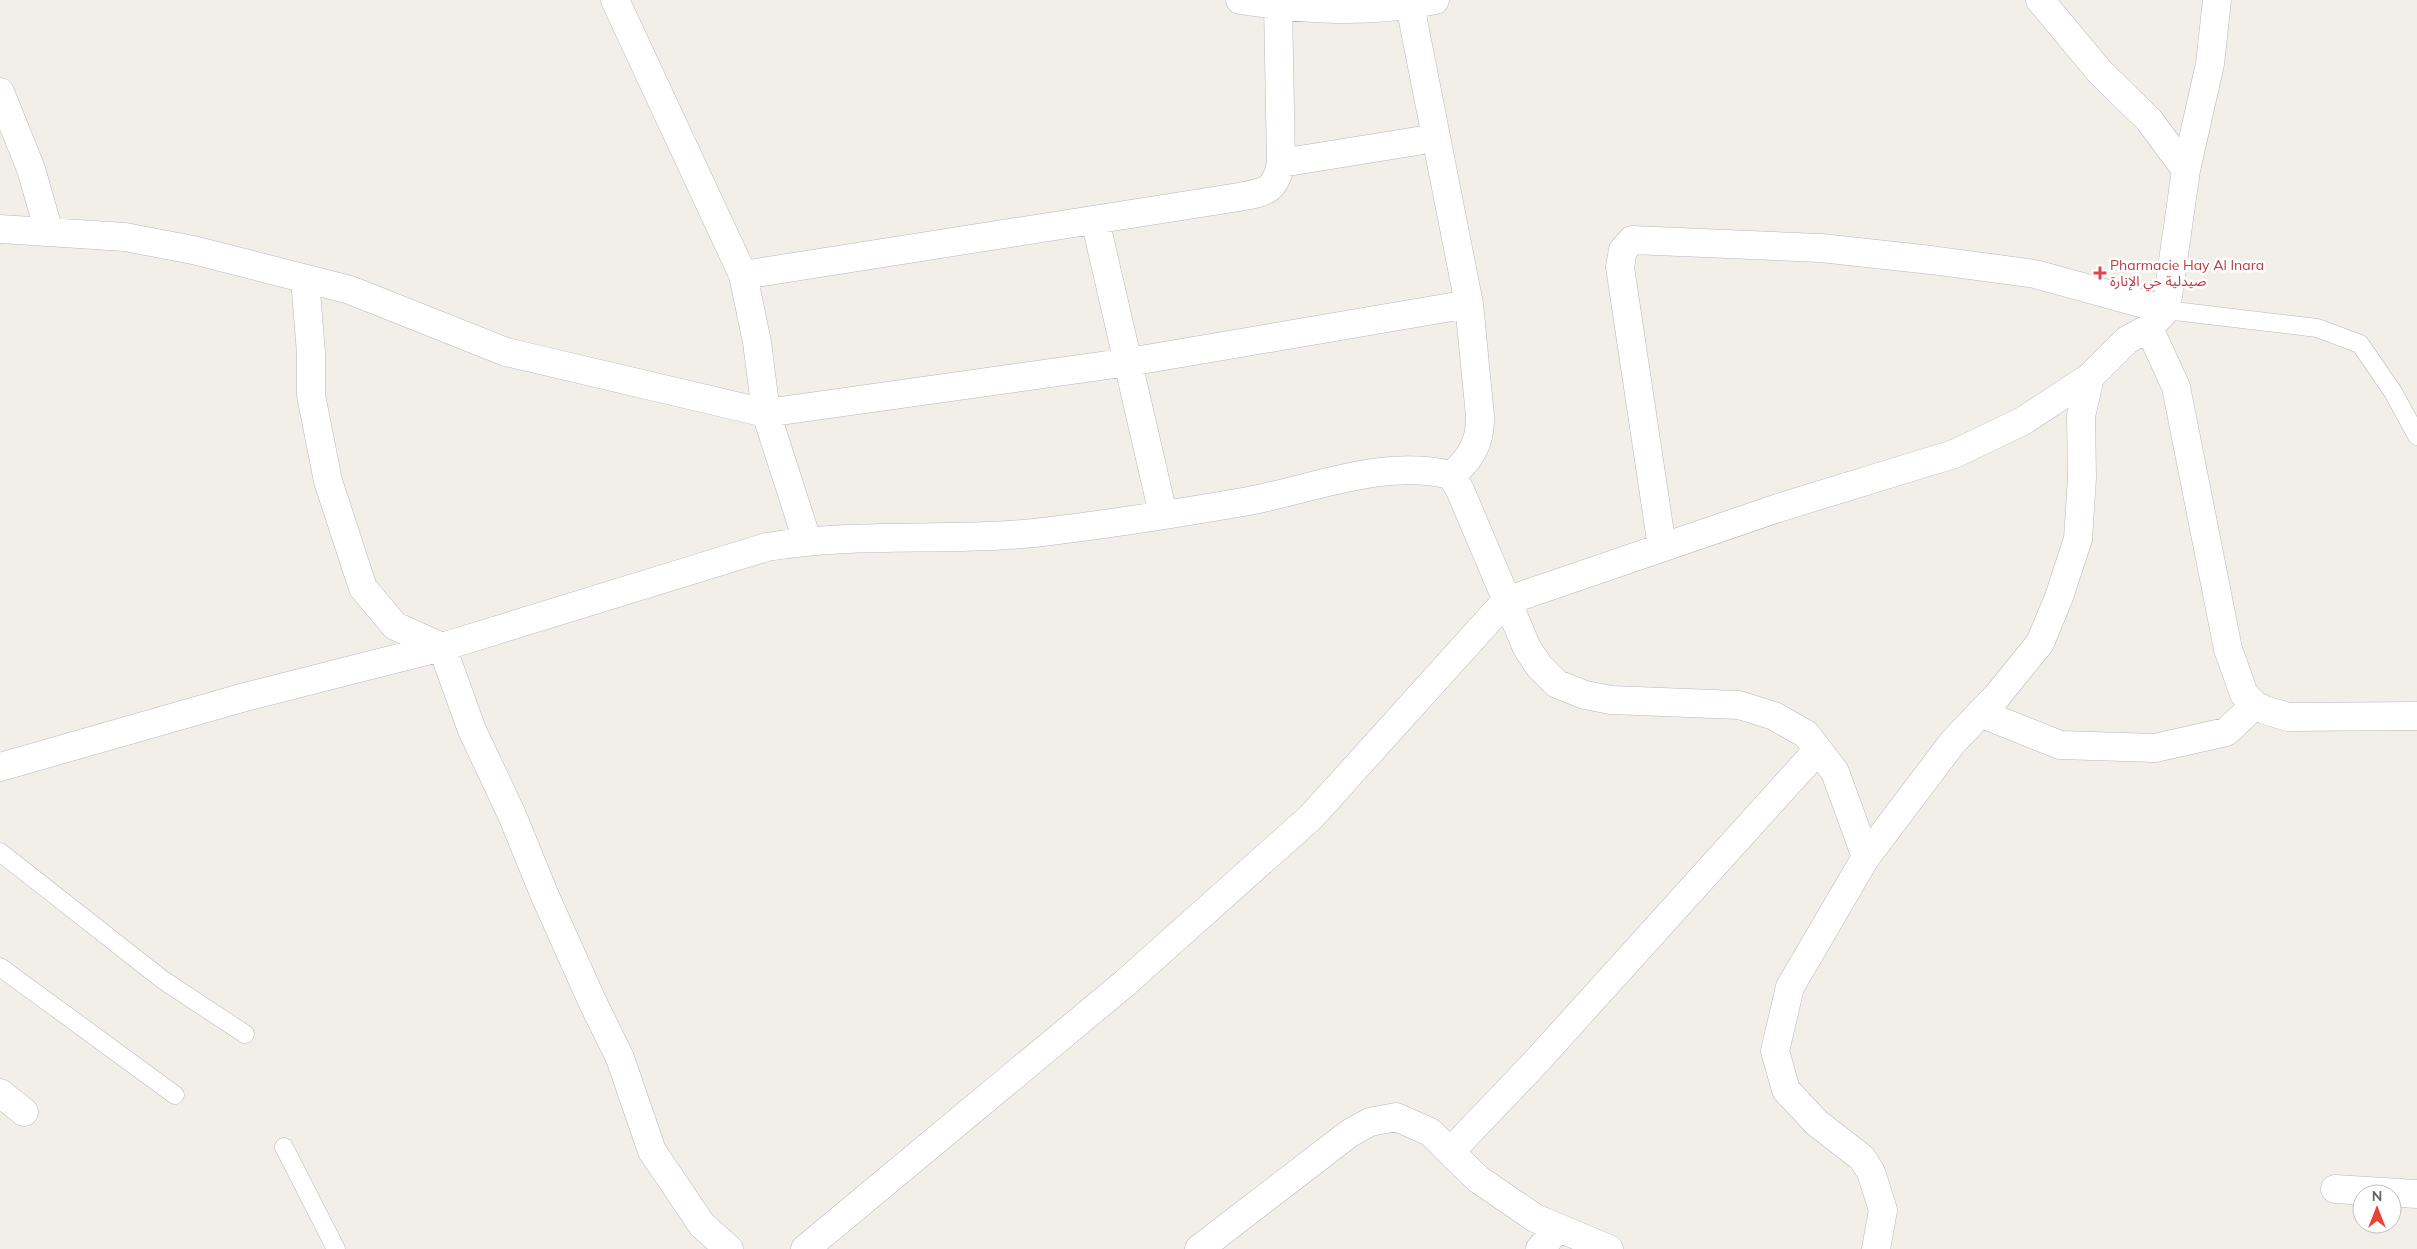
<svg xmlns="http://www.w3.org/2000/svg" width="2417" height="1249" font-family="Mulish,'Noto Sans Arabic',sans-serif">
	<rect width="100%" height="100%" fill="#f1efe8"/>
	<g fill="none" stroke-linecap="round" stroke-linejoin="round">
		<g stroke="#b5b8bc" stroke-width="19">
			<path id="service" d="M 2166,310 L 2317,328 L 2360,344 L 2393,392 L 2417,436
				M 0,852 L 163,980 L 245,1034
				M 0,967 L 175,1095
				M 284,1147 L 336,1249"/>
		</g>
		<g stroke="#b5b8bc" stroke-width="29">
			<path id="minor" d="M 615,0 L 743,275 L 757,342 L 766,413 L 807,540
				M 1240,0 C 1306,10 1369,14 1435,0
				M 2040,0 L 2100,72 L 2149,120 L 2186,170
				M 1410,5 L 1469,304 L 1480,416 C 1481,441 1471,460 1451,475
				M 0,92 L 31,169 L 49,232
				M 1281,163 L 1436,138
				M 1095,220 L 1163,514
				M 0,229 L 125,237 L 193,250 L 350,290 L 506,352 L 766,413 L 1129,362 L 1469,304
				M 743,275 L 1239,197 C 1265,192 1275,192 1281,163 L 1278,5
				M 305,279 L 311,353 L 311,395 L 328,481 L 363,588 L 395,626 L 442,647 L 472,730 L 512,815 L 545,896 L 593,1003 L 620,1058 L 652,1151 L 702,1225 L 729,1249
				M 2149,328 L 2176,387 L 2228,649 L 2244,694 L 2255,705 L 2265,710 L 2288,717 L 2417,716
				M 1662,547 L 1620,267 L 1623,250 L 1632,240 L 1821,248 L 1931,260 L 2035,274 L 2166,310
				M 1980,713 L 2060,745 L 2155,748 L 2226,732 L 2255,705
				M 0,767 L 245,697 L 442,647 L 767,547 C 855,532 945,542 1034,533 C 1104,525 1174,514 1243,502 C 1312,490 1381,458 1451,475 L 1460,490 L 1527,648 L 1539,666 L 1557,684 L 1585,695 L 1611,700 L 1739,705 L 1774,716 L 1806,734 L 1835,772 L 1866,857
				M 0,1093 L 24,1112
				M 1450,1152 L 1535,1063 L 1817,751
				M 2335,1189 L 2417,1194
				M 805,1249 L 1124,984 L 1311,817 L 1506,601 L 1778,508 L 1954,454 L 2023,421 L 2090,377
				M 1199,1249 L 1350,1133 L 1370,1122 L 1396,1117 L 1430,1132 L 1478,1179 L 1535,1218 L 1609,1249
				M 1540,1249 L 1558,1228
				M 1876,1249 L 1883,1210 L 1871,1172 L 1862,1158 L 1817,1123 L 1786,1090 L 1775,1051 L 1790,987 L 1866,857 L 1953,742 L 1997,696 L 2040,643 L 2059,597 L 2078,539 L 2082,478 L 2081,416 L 2090,377 L 2127,340 L 2149,328 L 2166,310 L 2186,170 L 2210,64 L 2217,0"/>
		</g>
		<use href="#service" stroke="#fff" stroke-width="18"/>
		<use href="#minor" stroke="#fff" stroke-width="28"/>
	</g>
	<path fill="#e0444e" stroke="#fff" stroke-width="2" d="M2097.5 265.5h5v5h5v5h-5v5h-5v-5h-5v-5h5z"/>
	<g text-anchor="middle" stroke-width="5" stroke-linejoin="round" paint-order="stroke">
		<g font-size="14" fill="#be3a42" stroke="#fff" text-anchor="start">
			<text x="2110" y="270">Pharmacie Hay Al Inara<tspan x="2110" dy="16">صيدلية حي الإنارة</tspan></text>
		</g>
	</g>
	<g transform="translate(2377 1209)"><circle r="24" fill="#ffffff" stroke="#bfc1c3"/>
	<path d="M0-4L9 19L0 12L-9 19Z" fill="#ea4335"/>
	<text y="-8" font-size="14" font-weight="bold" text-anchor="middle" fill="#5f6368">N</text>
	</g>
</svg>
